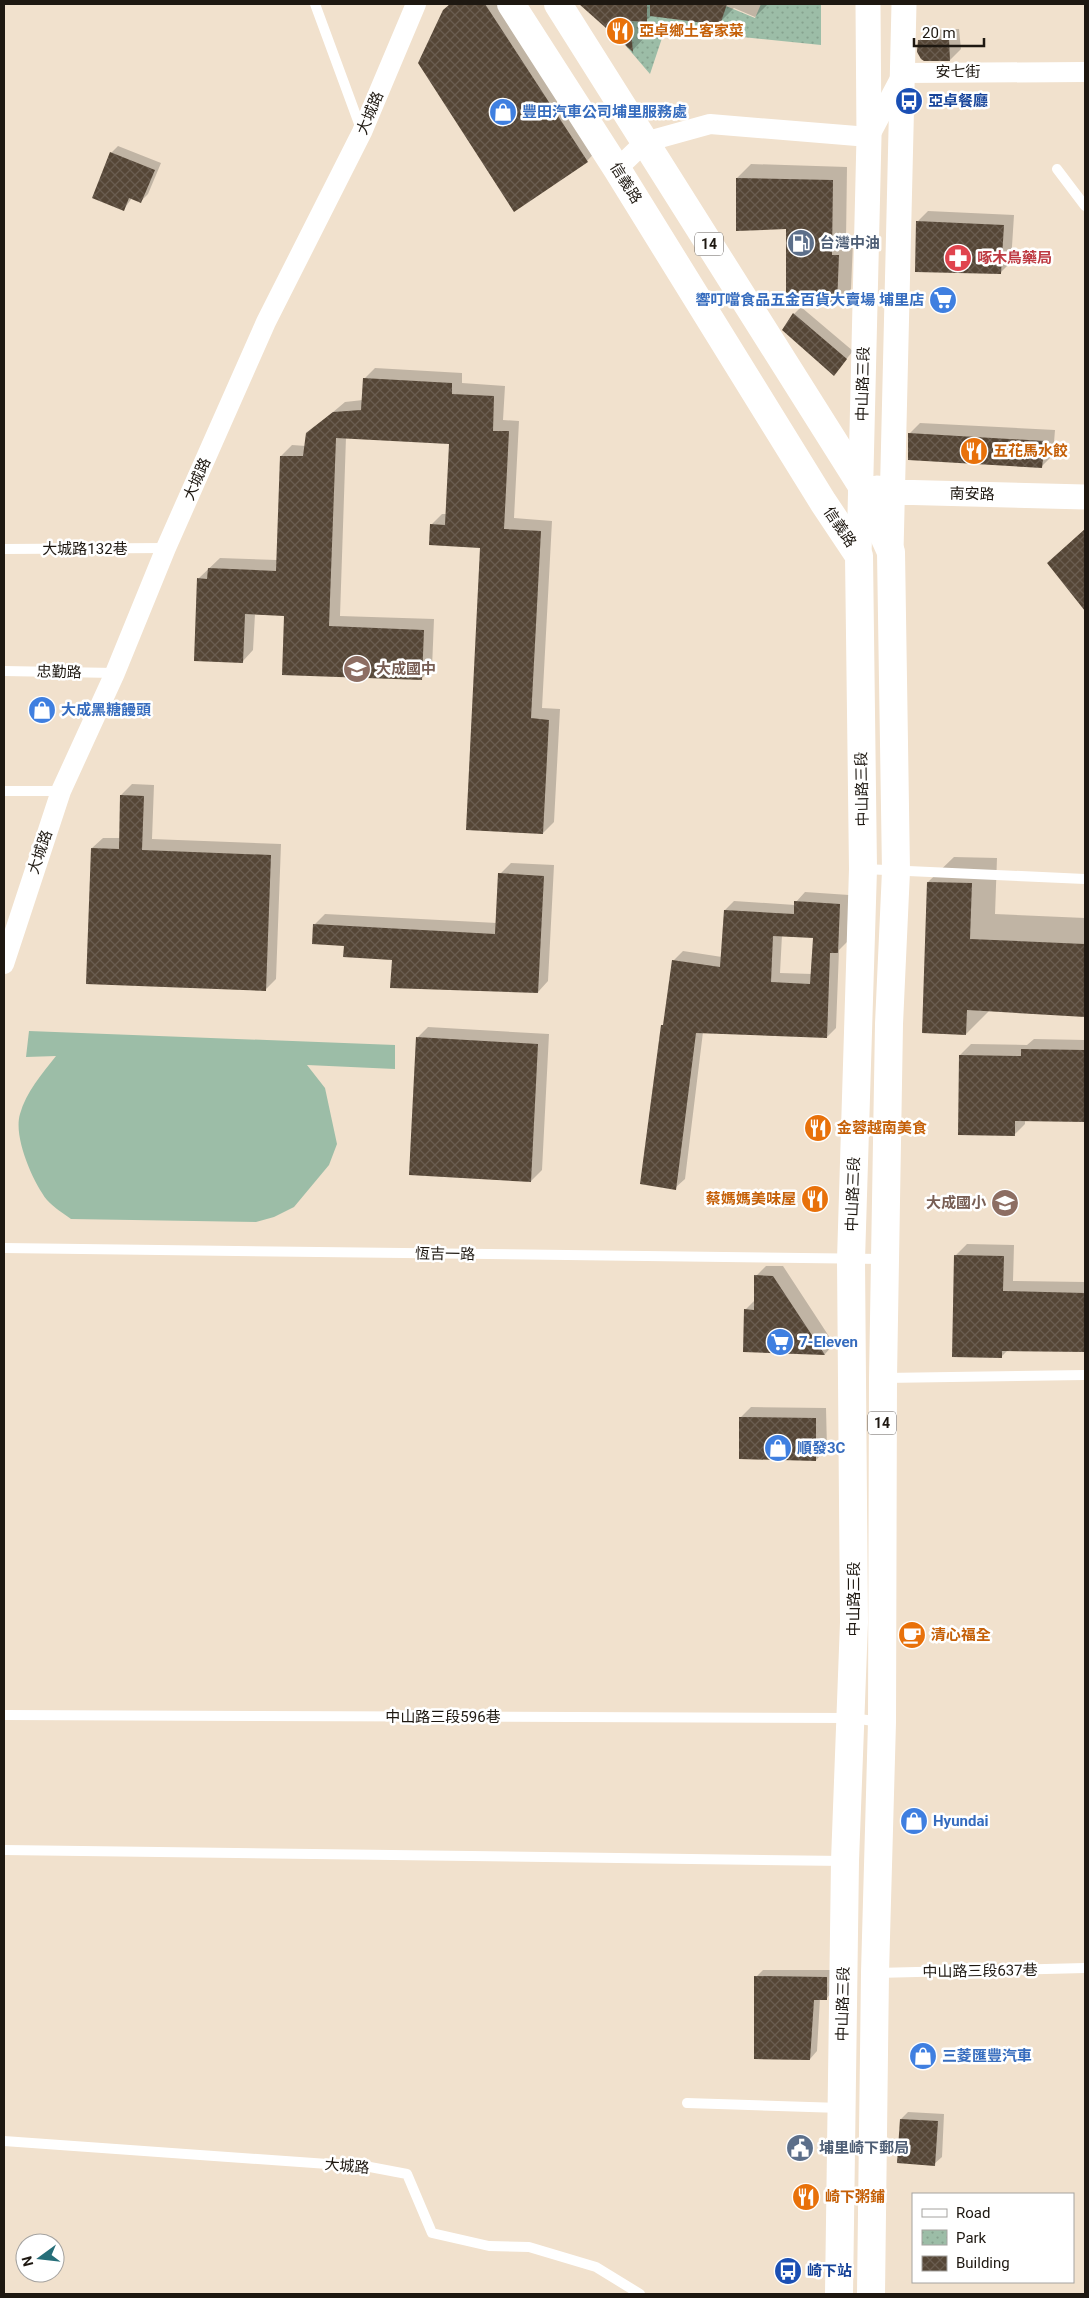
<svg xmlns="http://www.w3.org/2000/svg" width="1089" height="2298" font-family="Roboto,'Noto Sans TC',sans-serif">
	<defs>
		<pattern id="park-dots" width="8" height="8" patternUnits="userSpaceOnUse" patternTransform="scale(1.25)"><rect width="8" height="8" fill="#9cbda7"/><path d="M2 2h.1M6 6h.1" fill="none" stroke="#86a28f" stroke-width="1.8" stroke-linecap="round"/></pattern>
		<pattern id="building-cross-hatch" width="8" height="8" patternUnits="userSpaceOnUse" patternTransform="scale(1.25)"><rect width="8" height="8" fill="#554636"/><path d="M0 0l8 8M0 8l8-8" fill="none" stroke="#6a5d50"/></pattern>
	</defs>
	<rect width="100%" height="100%" fill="#f1e1cd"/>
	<path fill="#9cbda7" d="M 29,1031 L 395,1045 L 395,1069 L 307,1065 L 325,1088 L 337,1144 L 329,1165 L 294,1207 L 274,1217 L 256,1222 L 71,1219 C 63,1213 53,1207 47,1200 C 33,1182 13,1137 20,1114 C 26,1092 42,1074 56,1056 L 26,1057 Z"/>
	<path fill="url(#park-dots)" d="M 647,4 L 662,4 L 662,17 L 726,6 L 755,18 L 761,4 L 821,4 L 821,45 L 665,29 L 650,74 L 626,46 L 632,40 L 630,21 L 645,22 Z"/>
	<path fill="#0003" fill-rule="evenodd" d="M 451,4 L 508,4 L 601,146 L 587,161 L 444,11 Z
		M 581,4 L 768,4 L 755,17 L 734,8 L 719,23 L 653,15 L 645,21 L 646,36 L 633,50 Z
		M 959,29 L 961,49 L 950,60 L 919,41 L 930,30 Z
		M 118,146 L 161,163 L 148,194 L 141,201 L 132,198 L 124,209 L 111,153 Z
		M 751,164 L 847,167 L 846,241 L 853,241 L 851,289 L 837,303 L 788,228 L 737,178 Z
		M 928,211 L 1014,215 L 1011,262 L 1000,273 L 917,222 Z
		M 801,307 L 853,351 L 834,374 L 794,314 Z
		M 375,368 L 462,373 L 462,383 L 505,386 L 503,420 L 519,421 L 514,518 L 552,521 L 542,708 L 560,709 L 554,822 L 543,833 L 481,547 L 431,525 L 442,514 L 447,514 L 450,443 L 346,437 L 340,616 L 434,619 L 432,668 L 421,679 L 286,615 L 255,614 L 253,650 L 243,661 L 199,578 L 220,558 L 277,560 L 281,456 L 292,445 L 306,446 L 307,434 L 345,402 L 363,400 L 364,379 Z
		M 920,423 L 1055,430 L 1053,455 L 1042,466 L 909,434 Z
		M 1085,529 L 1085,609 L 1049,563 Z
		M 132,784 L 154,785 L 152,839 L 281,844 L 276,979 L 265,990 L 92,848 L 103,838 L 120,838 L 121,795 Z
		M 954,857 L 997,858 L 995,914 L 1085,918 L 1085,1015 L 990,1010 L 966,1034 L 928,882 Z
		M 511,863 L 554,865 L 548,981 L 538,992 L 392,987 L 393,958 L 345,945 L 314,925 L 325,914 L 497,923 L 500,874 Z
		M 805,892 L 849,895 L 847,942 L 839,950 L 836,1028 L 827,1037 L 703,1032 L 685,1179 L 675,1188 L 662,1026 L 665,1023 L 673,961 L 683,951 L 722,957 L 725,910 L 734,901 L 795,905 L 796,902 ZM 782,935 L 814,937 L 812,974 L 780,973 Z
		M 428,1027 L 549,1034 L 542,1170 L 531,1181 L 417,1038 Z
		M 1034,1039 L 1085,1040 L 1085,1120 L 1025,1120 L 1025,1124 L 1014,1135 L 960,1055 L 971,1044 L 1027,1045 Z
		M 967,1244 L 1014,1245 L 1013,1281 L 1085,1282 L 1085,1351 L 1008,1350 L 1001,1357 L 956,1255 Z
		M 766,1266 L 783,1266 L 834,1344 L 825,1354 L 744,1351 L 745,1310 L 755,1300 L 756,1276 Z
		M 751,1407 L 826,1408 L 827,1449 L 816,1460 L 740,1418 Z
		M 763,1970 L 833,1970 L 833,1991 L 826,1999 L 820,1998 L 817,2051 L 810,2059 L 756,1977 Z
		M 908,2112 L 944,2114 L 942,2157 L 934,2164 L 901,2119 Z"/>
	<path fill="url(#building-cross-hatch)" fill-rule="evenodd" d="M 450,4 L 485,4 L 588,162 L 514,212 L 418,63 L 443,10 Z
		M 579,4 L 647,4 L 647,22 L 630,21 L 633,52 Z
		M 650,4 L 727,4 L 720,25 L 650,16 Z
		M 949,39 L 950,61 L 924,61 L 921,59 L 917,52 L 918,40 Z
		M 110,152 L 155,170 L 141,203 L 129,198 L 124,211 L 92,198 Z
		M 736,178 L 833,180 L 832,255 L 839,255 L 837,304 L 797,303 L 786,292 L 786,229 L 736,231 Z
		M 916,221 L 1004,225 L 1001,274 L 915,272 Z
		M 793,313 L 847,359 L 834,376 L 782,330 Z
		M 363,378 L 452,383 L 452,394 L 494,396 L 493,431 L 509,431 L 504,529 L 541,531 L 531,718 L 549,720 L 543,834 L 466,830 L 480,548 L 429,545 L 430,524 L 445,525 L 449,444 L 336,438 L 329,626 L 424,630 L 422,680 L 282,675 L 284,616 L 245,614 L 243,663 L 194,661 L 197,578 L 207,579 L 208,568 L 276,571 L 280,456 L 303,456 L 306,433 L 333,412 L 361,410 Z
		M 908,433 L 1045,441 L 1042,468 L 908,460 Z
		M 1085,529 L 1085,611 L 1047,563 Z
		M 120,795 L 144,796 L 142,850 L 271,855 L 266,991 L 86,984 L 91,848 L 119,849 Z
		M 498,873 L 544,876 L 538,993 L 390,988 L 392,960 L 343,957 L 344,946 L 312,944 L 313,924 L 495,934 Z
		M 927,882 L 972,883 L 970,939 L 1085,944 L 1085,1017 L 967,1010 L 966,1035 L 922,1033 Z
		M 794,901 L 840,904 L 838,953 L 830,953 L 827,1038 L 696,1033 L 676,1190 L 640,1184 L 661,1025 L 663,1025 L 672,960 L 720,967 L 724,910 L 794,914 ZM 773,936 L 813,938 L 810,984 L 771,982 Z
		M 416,1037 L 538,1044 L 531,1182 L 409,1175 Z
		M 1021,1049 L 1085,1050 L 1085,1122 L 1015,1121 L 1015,1136 L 958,1135 L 959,1055 L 1021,1056 Z
		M 954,1255 L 1004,1256 L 1003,1291 L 1085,1293 L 1085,1352 L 1002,1351 L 1002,1358 L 952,1357 Z
		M 754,1275 L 773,1276 L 825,1355 L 743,1352 L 744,1309 L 754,1310 Z
		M 739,1417 L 816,1418 L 816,1461 L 739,1459 Z
		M 754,1976 L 827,1977 L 827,2000 L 814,2000 L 810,2060 L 754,2059 Z
		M 900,2119 L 938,2121 L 935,2166 L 897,2163 Z"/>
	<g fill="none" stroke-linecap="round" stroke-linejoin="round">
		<path stroke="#fff" stroke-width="10" d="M 315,4 L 361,129
			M 1057,169 L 1085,206
			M 4,549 L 166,548
			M 4,671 L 115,673
			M 4,791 L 61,791
			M 864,869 L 1085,879
			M 4,1248 L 883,1259
			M 884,1378 L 1085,1375
			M 4,1715 L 852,1718 L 881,1722
			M 4,1850 L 845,1861
			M 876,1973 L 1085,1968
			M 687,2103 L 841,2108
			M 4,2141 L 370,2167 L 407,2174 L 432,2233 L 489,2246 L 529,2247 L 596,2267 L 640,2294"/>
		<path stroke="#fff" stroke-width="20" d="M 617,169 L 645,142 L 710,124 L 869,137 L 903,73 L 1085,72
			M 4,964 L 61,791 L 115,673 L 166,548 L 266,322 L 362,132 L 416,4"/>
		<path stroke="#fff" stroke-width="25" d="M 877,488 L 894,492 L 1085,497
			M 891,552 L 904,4
			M 859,556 L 869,137 L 868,4"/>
		<path stroke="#fff" stroke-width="28" d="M 511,4 L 617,169 L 823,502 L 859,556
			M 558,4 L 860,483 L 891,552 L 896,871 L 889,1024 L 883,1378 L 882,1722 L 875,1973 L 871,2294
			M 839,2294 L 845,1861 L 854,1622 L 851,1260 L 863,869 L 859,556"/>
	</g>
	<defs>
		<g id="restaurant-disc" transform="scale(1.4375)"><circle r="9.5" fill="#e8710a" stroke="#fff"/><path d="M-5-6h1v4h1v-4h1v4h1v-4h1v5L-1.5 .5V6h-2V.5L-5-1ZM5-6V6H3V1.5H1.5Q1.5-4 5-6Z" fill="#fff"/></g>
		<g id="bus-disc" transform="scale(1.4375)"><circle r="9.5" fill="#1a4fb4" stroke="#fff"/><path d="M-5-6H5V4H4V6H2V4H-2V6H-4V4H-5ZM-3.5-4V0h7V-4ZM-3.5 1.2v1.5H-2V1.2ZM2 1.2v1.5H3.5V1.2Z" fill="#fff"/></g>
		<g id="shop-disc" transform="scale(1.4375)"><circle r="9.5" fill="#3f7fe0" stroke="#fff"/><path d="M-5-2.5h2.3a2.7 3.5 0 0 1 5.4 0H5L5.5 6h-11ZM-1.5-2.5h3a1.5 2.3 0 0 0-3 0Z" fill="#fff"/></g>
		<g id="fuel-disc" transform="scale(1.4375)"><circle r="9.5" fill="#5c6f8a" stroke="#fff"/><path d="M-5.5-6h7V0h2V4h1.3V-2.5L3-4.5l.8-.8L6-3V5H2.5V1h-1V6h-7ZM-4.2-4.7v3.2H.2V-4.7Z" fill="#fff"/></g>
		<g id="pharmacy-disc" transform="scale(1.4375)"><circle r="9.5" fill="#e0444e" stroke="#fff"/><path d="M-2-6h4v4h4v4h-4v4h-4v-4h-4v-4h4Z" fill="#fff"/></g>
		<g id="supermarket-disc" transform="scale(1.4375)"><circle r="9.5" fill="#3f7fe0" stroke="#fff"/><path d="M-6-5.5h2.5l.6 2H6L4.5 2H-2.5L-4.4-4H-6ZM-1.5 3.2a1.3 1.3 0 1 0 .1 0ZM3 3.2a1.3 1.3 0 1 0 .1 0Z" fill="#fff"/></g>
		<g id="school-disc" transform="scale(1.4375)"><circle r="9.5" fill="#8d6e63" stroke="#fff"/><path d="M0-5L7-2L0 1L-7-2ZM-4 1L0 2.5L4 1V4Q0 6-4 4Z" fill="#fff"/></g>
		<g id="cafe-disc" transform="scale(1.4375)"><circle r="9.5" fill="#e8710a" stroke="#fff"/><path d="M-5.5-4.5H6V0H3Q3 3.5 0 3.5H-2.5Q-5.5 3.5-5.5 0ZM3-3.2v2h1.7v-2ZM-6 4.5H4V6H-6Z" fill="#fff"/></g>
		<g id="civic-disc" transform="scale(1.4375)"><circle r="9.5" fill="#5c6f8a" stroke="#fff"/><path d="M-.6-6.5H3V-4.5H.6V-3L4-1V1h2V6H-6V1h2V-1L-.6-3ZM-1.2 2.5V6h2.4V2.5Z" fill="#fff"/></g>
	</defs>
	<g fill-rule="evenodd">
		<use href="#restaurant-disc" x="620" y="31"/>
		<use href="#bus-disc" x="909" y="101"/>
		<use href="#shop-disc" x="503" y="112"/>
		<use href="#fuel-disc" x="801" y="243"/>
		<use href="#pharmacy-disc" x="958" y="258"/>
		<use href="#supermarket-disc" x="943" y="300"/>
		<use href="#restaurant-disc" x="974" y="451"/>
		<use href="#school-disc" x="357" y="669"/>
		<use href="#shop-disc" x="42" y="710"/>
		<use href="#restaurant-disc" x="818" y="1128"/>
		<use href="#restaurant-disc" x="815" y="1199"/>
		<use href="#school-disc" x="1005" y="1203"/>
		<use href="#supermarket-disc" x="780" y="1342"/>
		<use href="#shop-disc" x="778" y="1448"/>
		<use href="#cafe-disc" x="912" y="1635"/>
		<use href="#shop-disc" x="914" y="1821"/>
		<use href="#shop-disc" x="923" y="2056"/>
		<use href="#civic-disc" x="800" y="2148"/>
		<use href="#restaurant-disc" x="806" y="2197"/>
		<use href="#bus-disc" x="788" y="2271"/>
	</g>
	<g text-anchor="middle" stroke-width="5" stroke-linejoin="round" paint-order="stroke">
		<g fill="#fff" stroke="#625d58" stroke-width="1">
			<rect x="695" y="232.5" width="28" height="23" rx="4"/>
			<rect x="868" y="1411.5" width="28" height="23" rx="4"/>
		</g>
		<g font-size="14" font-weight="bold" fill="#1e1811">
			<text x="709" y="249">14</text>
			<text x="882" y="1428">14</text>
		</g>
		<g font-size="15" font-weight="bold" fill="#c56008" stroke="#fff" text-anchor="start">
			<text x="639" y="36">亞卓鄉土客家菜</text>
			<text x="993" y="456">五花馬水餃</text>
			<text x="837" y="1133">金蓉越南美食</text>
			<text x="796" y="1204" text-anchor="end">蔡媽媽美味屋</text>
			<text x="931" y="1640">清心福全</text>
			<text x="825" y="2202">崎下粥鋪</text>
		</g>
		<g font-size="15" fill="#1e1811" stroke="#fff">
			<text x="958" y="77">安七街</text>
			<text transform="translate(370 113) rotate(-67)" y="5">大城路</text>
			<text transform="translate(626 183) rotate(58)" y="5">信義路</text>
			<text transform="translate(863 384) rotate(-89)" y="5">中山路三段</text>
			<text transform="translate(197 479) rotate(-66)" y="5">大城路</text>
			<text transform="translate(972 494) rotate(1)" y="5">南安路</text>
			<text transform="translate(840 527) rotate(56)" y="5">信義路</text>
			<text x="85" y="554">大城路132巷</text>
			<text transform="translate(59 672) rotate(1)" y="5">忠勤路</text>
			<text transform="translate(862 789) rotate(-91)" y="5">中山路三段</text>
			<text transform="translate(40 852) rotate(-71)" y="5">大城路</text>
			<text transform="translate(853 1194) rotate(-88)" y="5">中山路三段</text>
			<text transform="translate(445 1254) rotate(1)" y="5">恆吉一路</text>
			<text transform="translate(854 1599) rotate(-90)" y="5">中山路三段</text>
			<text x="443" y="1722">中山路三段596巷</text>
			<text transform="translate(980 1971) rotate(-1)" y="5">中山路三段637巷</text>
			<text transform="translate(843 2004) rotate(-89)" y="5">中山路三段</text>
			<text transform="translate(347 2166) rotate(5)" y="5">大城路</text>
		</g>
		<g font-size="15" font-weight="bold" fill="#164399" stroke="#fff" text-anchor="start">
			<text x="928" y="106">亞卓餐廳</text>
			<text x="807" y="2276">崎下站</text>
		</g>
		<g font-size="15" font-weight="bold" fill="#366cbe" stroke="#fff" text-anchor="start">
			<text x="522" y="117">豐田汽車公司埔里服務處</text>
			<text x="924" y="305" text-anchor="end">響叮噹食品五金百貨大賣場 埔里店</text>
			<text x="61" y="715">大成黑糖饅頭</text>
			<text x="799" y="1347">7-Eleven</text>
			<text x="797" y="1453">順發3C</text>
			<text x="933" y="1826">Hyundai</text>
			<text x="942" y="2061">三菱匯豐汽車</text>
		</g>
		<g font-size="15" font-weight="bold" fill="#4e5e75" stroke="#fff" text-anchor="start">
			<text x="820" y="248">台灣中油</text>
			<text x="819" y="2153">埔里崎下郵局</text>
		</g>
		<g font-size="15" font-weight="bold" fill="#be3a42" stroke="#fff" text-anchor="start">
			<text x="977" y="263">啄木鳥藥局</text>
		</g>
		<g font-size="15" font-weight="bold" fill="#785e54" stroke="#fff" text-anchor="start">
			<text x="376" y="674">大成國中</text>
			<text x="986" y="1208" text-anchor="end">大成國小</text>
		</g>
	</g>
	<rect width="1089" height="2298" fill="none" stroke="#1e1811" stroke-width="10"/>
	<rect x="912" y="2193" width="162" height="90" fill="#ffffff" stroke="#a5a3a0"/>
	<rect x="922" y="2209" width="25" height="8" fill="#ffffff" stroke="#a5a3a0"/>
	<text x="956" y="2218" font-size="15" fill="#1e1811">Road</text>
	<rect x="922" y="2230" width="25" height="15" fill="url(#park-dots)" stroke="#a5a3a0"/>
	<text x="956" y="2243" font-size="15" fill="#1e1811">Park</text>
	<rect x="922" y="2256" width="25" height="15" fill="url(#building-cross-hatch)" stroke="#a5a3a0"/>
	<text x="956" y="2268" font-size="15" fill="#1e1811">Building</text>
	<g transform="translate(40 2258) rotate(255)"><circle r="24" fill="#ffffff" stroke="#a5a3a0"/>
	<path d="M0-4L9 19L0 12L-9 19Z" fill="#266e79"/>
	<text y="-8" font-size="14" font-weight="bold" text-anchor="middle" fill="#1e1811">N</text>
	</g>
	<path d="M914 38v8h70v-8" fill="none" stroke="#1e1811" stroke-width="2.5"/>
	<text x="922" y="38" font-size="15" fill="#1e1811" stroke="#ffffff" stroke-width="4" paint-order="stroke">20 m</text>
</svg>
